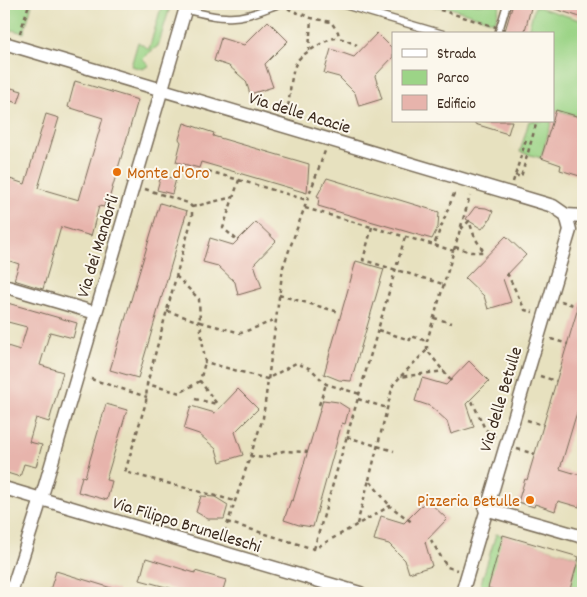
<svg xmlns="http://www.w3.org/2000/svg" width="587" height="597" font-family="Dekko,sans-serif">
	<rect width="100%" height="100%" fill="#fbf7ec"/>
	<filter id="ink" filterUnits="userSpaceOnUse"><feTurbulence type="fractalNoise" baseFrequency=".02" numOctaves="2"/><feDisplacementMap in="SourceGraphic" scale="10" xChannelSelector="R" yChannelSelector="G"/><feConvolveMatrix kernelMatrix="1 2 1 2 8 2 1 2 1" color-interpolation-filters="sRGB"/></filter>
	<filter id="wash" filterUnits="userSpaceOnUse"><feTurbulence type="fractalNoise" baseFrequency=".0096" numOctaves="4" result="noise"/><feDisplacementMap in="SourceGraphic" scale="20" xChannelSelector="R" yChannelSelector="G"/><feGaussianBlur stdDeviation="1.12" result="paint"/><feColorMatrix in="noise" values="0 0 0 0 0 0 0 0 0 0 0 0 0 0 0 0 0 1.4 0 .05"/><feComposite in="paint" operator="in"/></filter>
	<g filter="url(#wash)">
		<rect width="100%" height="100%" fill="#e7e1bf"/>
		<path fill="#9cd487" stroke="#6c7f52" d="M 4,4 L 32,4 L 24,33 L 4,28 Z
			M 162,4 L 171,4 L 158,46 L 150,52 L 143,59 L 149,65 L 143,69 L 131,66 L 138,42 L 149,49 Z
			M 364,4 L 500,4 L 495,22 L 447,7 Z
			M 535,6 L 583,21 L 583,96 L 577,116 L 556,110 L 553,119 L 553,34 L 527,34 Z
			M 529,121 L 552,121 L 541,158 L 520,152 Z
			M 496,534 L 579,557 L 582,548 L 583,548 L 583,593 L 478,593 Z"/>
		<g id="blocks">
			<path fill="#e7b4ac" d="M 513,4 L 532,4 L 524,34 L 504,34 Z
				M 547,4 L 583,4 L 583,18 L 546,6 Z
				M 268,21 L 288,41 L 265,64 L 273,87 L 250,94 L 246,81 L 229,66 L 214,61 L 221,38 L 244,45 Z
				M 377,33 L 393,49 L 393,57 L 375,76 L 382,99 L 359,106 L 355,93 L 339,77 L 324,73 L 331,49 L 354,57 Z
				M 75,81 L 138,100 L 109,199 L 106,199 L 104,207 L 99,206 L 91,236 L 61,227 L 43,289 L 14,280 L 19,264 L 4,259 L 4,177 L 25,184 L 46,114 L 59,118 L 38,188 L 79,200 L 103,118 L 68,107 Z
				M 4,86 L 22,91 L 18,103 L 4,99 Z
				M 556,110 L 583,118 L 583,177 L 560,170 L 561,165 L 541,158 Z
				M 475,121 L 512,121 L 508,134 L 475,124 Z
				M 184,123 L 214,133 L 213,136 L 309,164 L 307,193 L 201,162 L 199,168 L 176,162 L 181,142 L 179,139 Z
				M 161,175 L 176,179 L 172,194 L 157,190 Z
				M 327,178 L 439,212 L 438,227 L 432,239 L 318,206 L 319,197 L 317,196 Z
				M 160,203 L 187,211 L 138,378 L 110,370 Z
				M 475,207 L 486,208 L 493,211 L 490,219 L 482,229 L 466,219 Z
				M 256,222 L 276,241 L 254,264 L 262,288 L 238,295 L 235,282 L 218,266 L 203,262 L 210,238 L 233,245 Z
				M 506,236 L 526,255 L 503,279 L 511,302 L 488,309 L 484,296 L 465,278 Z
				M 356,261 L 384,269 L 351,381 L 339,380 L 324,374 Z
				M 580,301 L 583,302 L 583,392 L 560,469 L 583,476 L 583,494 L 579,507 L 558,501 L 555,511 L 535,504 L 534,507 L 518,502 L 525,479 L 527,480 Z
				M 4,302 L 77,323 L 73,338 L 50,332 L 40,365 L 63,372 L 49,422 L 36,418 L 29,442 L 42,445 L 36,467 L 24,464 L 20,477 L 4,472 L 4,345 L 20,350 L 27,327 L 4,321 Z
				M 469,361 L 489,381 L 466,404 L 474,427 L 451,434 L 447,421 L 430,406 L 415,401 L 422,378 L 446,385 Z
				M 238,389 L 258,409 L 235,432 L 243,455 L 220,462 L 216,449 L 199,434 L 184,429 L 191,406 L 215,413 Z
				M 323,400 L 338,402 L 349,409 L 345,424 L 342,423 L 313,527 L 299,525 L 284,520 L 291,500 L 293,501 Z
				M 106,404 L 127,410 L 106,480 L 112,481 L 107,500 L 78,492 L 82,476 L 85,477 Z
				M 201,496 L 215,497 L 228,505 L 224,519 L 208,519 L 196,512 Z
				M 427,500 L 447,519 L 425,542 L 432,566 L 409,573 L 405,560 L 389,544 L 374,540 L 381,516 L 404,523 Z
				M 503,535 L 579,557 L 569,593 L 505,593 L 488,588 Z
				M 146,558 L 195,573 L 195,571 L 226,580 L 222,593 L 188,593 L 140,580 Z
				M 56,571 L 118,590 L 118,593 L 49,593 Z"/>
		</g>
	</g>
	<g filter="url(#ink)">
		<use href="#blocks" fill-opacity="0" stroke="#776a56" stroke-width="1"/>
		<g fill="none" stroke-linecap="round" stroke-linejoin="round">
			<g stroke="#776a56" stroke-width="9">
				<path id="service" d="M 341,4 L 443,34
					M 186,10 C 198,12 212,17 225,17 C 244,19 262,10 279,4
					M 498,34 L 507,4
					M 463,590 L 473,593"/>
			</g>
			<g stroke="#776a56" stroke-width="15">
				<path id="minor" d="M 4,43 L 553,206 L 566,215 L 583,216
					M 4,286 L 96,313
					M 4,488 L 360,593
					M 485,509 L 583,537
					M 11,593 L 41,499 L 187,4
					M 462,593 L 570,230 L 566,215"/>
			</g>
			<path stroke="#776a56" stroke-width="2.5" stroke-dasharray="4 4" stroke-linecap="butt" d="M 288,8 C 292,12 304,14 311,18
				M 20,33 L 29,4
				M 309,51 L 311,18 L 331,22 L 338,32 L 339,37
				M 287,114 C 290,100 290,71 298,60 C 303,54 311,50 317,46 C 337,35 336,36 357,45
				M 208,171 L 239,180 L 223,228 L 237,240
				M 515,175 L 521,177 L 537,121
				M 239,180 L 307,200
				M 513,182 L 527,136
				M 145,189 L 188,203 L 192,207 L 192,218 L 147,384
				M 192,207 L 233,197
				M 305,208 L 434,245
				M 372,227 L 363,260 L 443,284
				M 455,247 L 471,252 L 484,252 L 475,238 L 469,221 L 461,229
				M 454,251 L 434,245 L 455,191
				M 507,273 L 525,310 L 533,312
				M 176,276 L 199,299 L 200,322 L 241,333 L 276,320
				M 279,295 L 339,312
				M 561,301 L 579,307
				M 167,311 L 200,322 L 205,362 L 267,379 L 296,363 L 311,369 L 326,384 L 360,394
				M 434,318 L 452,323
				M 378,330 L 410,340 L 411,336 L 427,341
				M 551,339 L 568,344
				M 427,350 L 427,341 L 470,196
				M 401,376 L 427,350 L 451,381
				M 540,376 L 556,381
				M 91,379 L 147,397
				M 200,381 L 180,393 L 147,384 L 146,402 L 125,472 L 235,501
				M 195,399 L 217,404 L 200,381 L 205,362
				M 358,399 L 387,408
				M 472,401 L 485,429 L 495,437
				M 319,405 L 326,384
				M 527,420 L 543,425
				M 347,437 L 394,451
				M 517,449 L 535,454
				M 250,456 L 263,458 L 283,451 L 308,452
				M 369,480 L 393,385 L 400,377 L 444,371
				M 583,502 L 582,506 L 583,506
				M 227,522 L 314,549 L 390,506 L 413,523
				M 357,524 L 369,480 L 390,506
				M 222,540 L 263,418 L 283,267 L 325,151
				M 431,540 L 447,567 L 457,570
				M 314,549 L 405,237"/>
			<use href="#service" stroke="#fff" stroke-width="6"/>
			<use href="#minor" stroke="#fff" stroke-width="12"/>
			<path stroke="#776a56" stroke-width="2.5" stroke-dasharray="4 4" stroke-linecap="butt" d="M 440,10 L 506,30"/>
		</g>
	</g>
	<g fill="#e8710a" stroke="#fbf7ec" stroke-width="2">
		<circle cx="117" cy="172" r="5"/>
		<circle cx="530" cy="500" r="5"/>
	</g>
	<g text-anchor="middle" stroke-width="4" stroke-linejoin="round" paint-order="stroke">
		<g font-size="18" fill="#3b2a1e" stroke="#fbf7ec">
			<text transform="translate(300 112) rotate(17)" y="6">Via delle Acacie</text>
			<text transform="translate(97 246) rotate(-73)" y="6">Via dei Mandorli</text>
			<text transform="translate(500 399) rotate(-73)" y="6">Via delle Betulle</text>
			<text transform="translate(187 524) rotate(17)" y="6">Via Filippo Brunelleschi</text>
		</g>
		<g font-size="18" fill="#c56008" stroke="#fbf7ec" text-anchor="start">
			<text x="127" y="178">Monte d'Oro</text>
			<text x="520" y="506" text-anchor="end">Pizzeria Betulle</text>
		</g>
	</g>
	<rect width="587" height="597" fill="none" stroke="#fbf7ec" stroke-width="20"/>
	<rect x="392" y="32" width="162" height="90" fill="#fbf7ec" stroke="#aea59a"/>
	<rect x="402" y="49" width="25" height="8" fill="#ffffff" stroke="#aea59a"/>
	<text x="437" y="58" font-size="15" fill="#3b2a1e">Strada</text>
	<rect x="402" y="70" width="25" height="15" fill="#9cd487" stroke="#aea59a"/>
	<text x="437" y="82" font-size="15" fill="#3b2a1e">Parco</text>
	<rect x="402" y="95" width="25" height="15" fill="#e7b4ac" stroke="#aea59a"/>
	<text x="437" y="108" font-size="15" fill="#3b2a1e">Edificio</text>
</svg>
